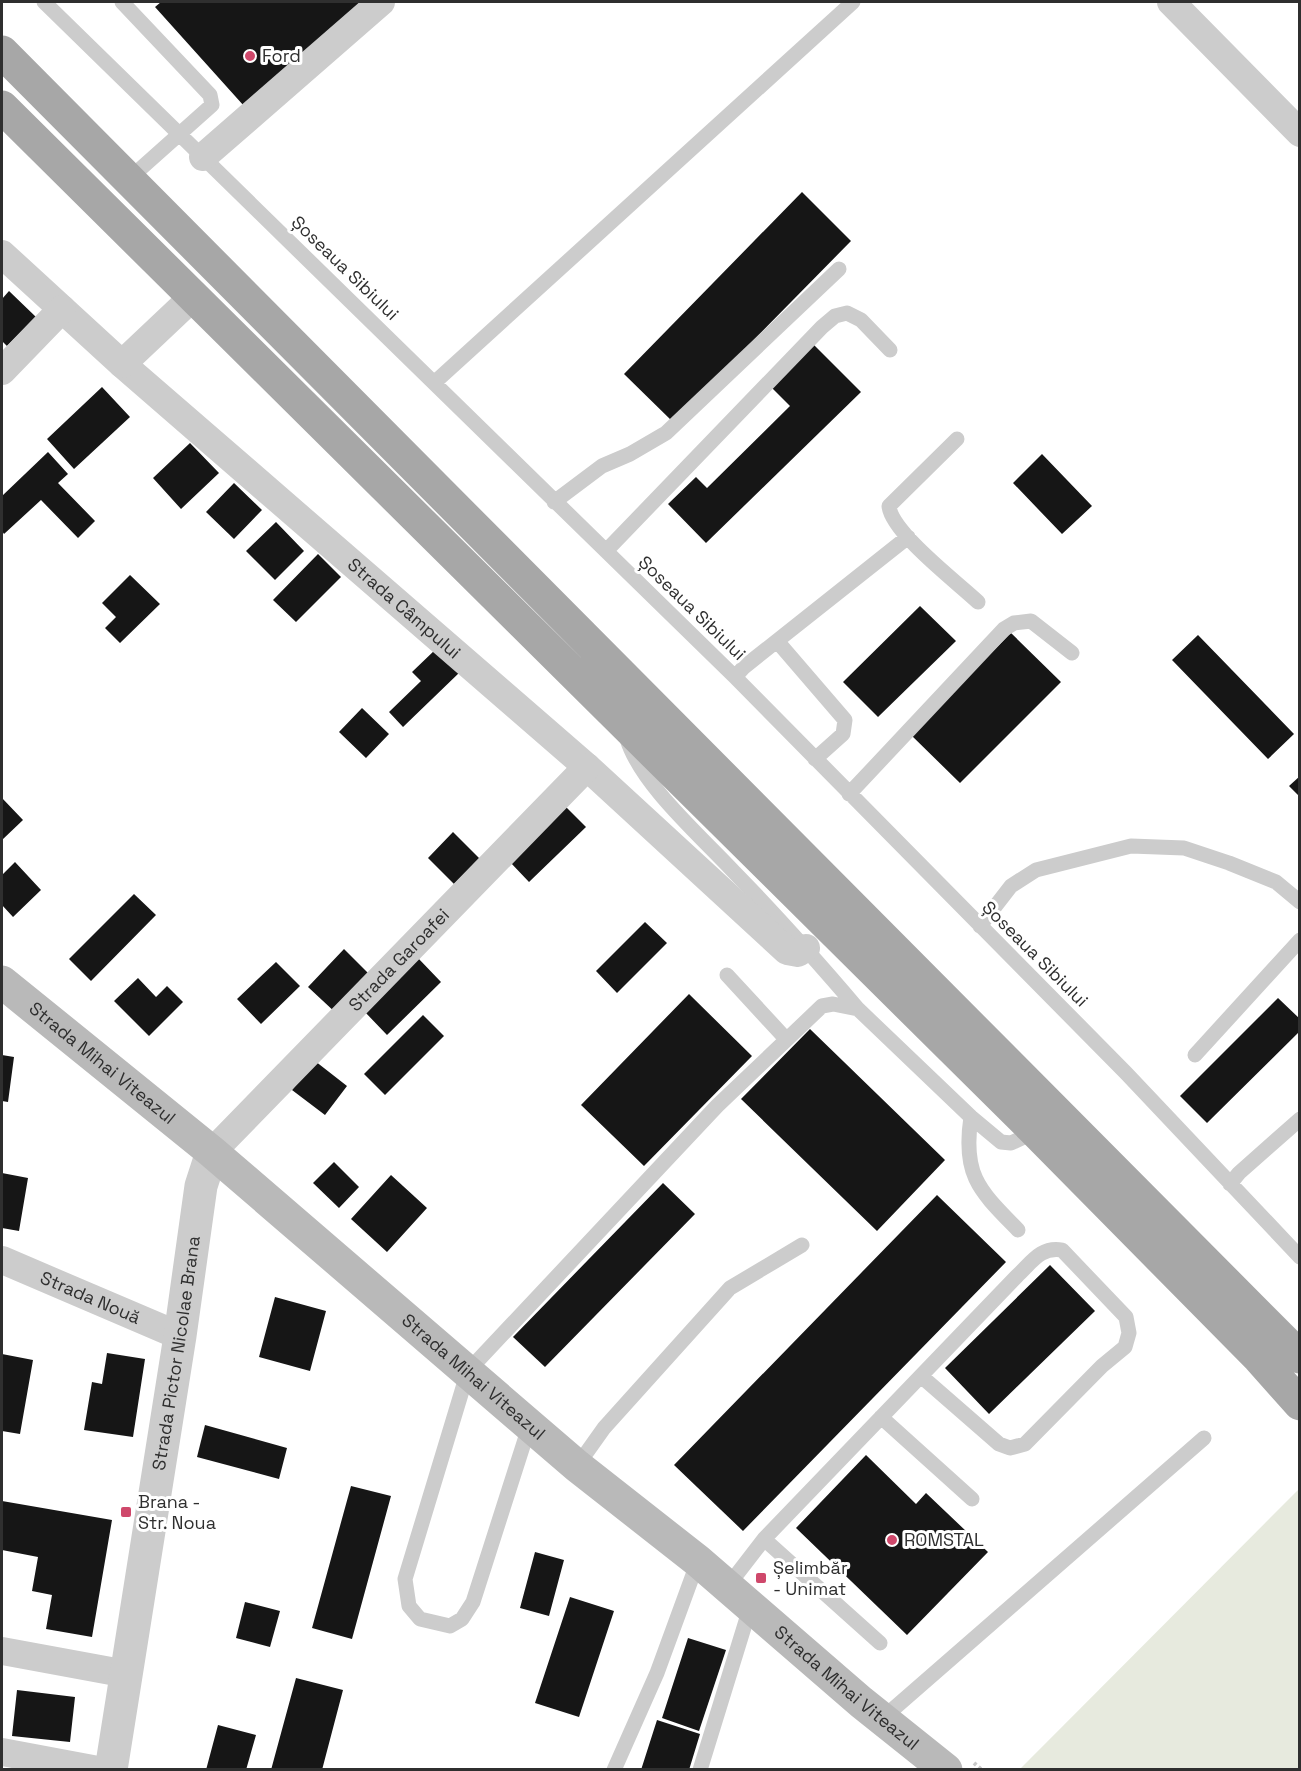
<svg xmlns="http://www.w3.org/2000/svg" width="1301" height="1771" font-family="'Space Grotesk',sans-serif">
	<rect width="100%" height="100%" fill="#fff"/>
	<path fill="#e7eade" d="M 1299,1489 L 1299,1769 L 1020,1769 Z"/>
	<path fill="#161616" d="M 161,2 L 361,2 L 244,106 L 155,7 Z
		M 802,192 L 851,241 L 673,422 L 624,374 Z
		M 9,291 L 36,317 L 7,346 L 2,341 L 2,299 Z
		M 814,345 L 861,392 L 706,543 L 668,504 L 696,477 L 707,488 L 790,406 L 771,387 Z
		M 102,387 L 130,417 L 74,469 L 47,439 Z
		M 190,443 L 219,473 L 181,509 L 153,478 Z
		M 48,452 L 68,474 L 58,483 L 95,521 L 78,538 L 41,500 L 4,534 L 2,531 L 2,496 Z
		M 1042,454 L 1092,506 L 1062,534 L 1013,483 Z
		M 234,483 L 262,510 L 234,539 L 206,512 Z
		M 276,522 L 304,551 L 275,580 L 246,551 Z
		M 318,554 L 341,577 L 296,622 L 273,600 Z
		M 130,575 L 160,604 L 120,643 L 105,628 L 116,617 L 102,603 Z
		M 920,606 L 956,641 L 878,717 L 843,682 Z
		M 1011,633 L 1061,682 L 960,783 L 910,734 Z
		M 1198,635 L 1294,734 L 1268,759 L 1172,660 Z
		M 436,649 L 460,672 L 403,727 L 389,712 L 421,681 L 412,672 Z
		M 362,708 L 389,734 L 366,758 L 339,732 Z
		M 1300,776 L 1300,797 L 1289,786 Z
		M 2,798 L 23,820 L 2,840 Z
		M 566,807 L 586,827 L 529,882 L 510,862 Z
		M 453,832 L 480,859 L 454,884 L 428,858 Z
		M 15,862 L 41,890 L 13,917 L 2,905 L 2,875 Z
		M 134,894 L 156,915 L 91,981 L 69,959 Z
		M 645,922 L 667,943 L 617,993 L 596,971 Z
		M 344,949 L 372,977 L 337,1014 L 308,987 Z
		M 418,958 L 441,982 L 387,1035 L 364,1011 Z
		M 276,962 L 300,986 L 261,1024 L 237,999 Z
		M 138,978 L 156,997 L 167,986 L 183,1002 L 149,1036 L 114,1001 Z
		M 689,994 L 752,1056 L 644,1166 L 581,1105 Z
		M 1278,998 L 1300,1019 L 1300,1031 L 1207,1123 L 1180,1096 Z
		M 423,1015 L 444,1036 L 385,1095 L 364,1074 Z
		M 810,1029 L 945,1160 L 877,1231 L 741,1099 Z
		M 2,1055 L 14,1057 L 8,1102 L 2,1101 Z
		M 315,1061 L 347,1086 L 325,1115 L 292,1090 Z
		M 334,1162 L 359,1187 L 339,1208 L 313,1183 Z
		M 2,1173 L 28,1178 L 19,1231 L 2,1228 Z
		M 391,1175 L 427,1208 L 387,1252 L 351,1219 Z
		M 663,1183 L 695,1214 L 545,1367 L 513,1337 Z
		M 937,1195 L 1006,1262 L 743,1531 L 674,1465 Z
		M 1050,1265 L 1095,1311 L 989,1414 L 945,1368 Z
		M 275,1297 L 326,1311 L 310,1371 L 259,1357 Z
		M 107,1353 L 145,1359 L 133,1437 L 84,1430 L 92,1382 L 102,1384 Z
		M 2,1354 L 33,1360 L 20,1434 L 2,1431 Z
		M 205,1425 L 287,1448 L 279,1479 L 197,1457 Z
		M 866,1455 L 916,1504 L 926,1493 L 988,1552 L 907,1635 L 796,1528 Z
		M 351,1486 L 391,1496 L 352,1639 L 312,1628 Z
		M 2,1501 L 112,1520 L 92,1637 L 46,1629 L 52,1595 L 32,1591 L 38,1557 L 2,1550 Z
		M 535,1552 L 564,1560 L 549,1616 L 520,1608 Z
		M 570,1597 L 614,1611 L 579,1717 L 535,1703 Z
		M 245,1602 L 280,1611 L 270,1647 L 236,1638 Z
		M 688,1638 L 726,1650 L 699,1731 L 662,1718 Z
		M 296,1678 L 343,1690 L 322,1770 L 271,1770 Z
		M 17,1690 L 75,1697 L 70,1742 L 12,1736 Z
		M 657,1720 L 700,1734 L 689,1770 L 641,1770 Z
		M 218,1725 L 256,1735 L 246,1770 L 206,1770 Z"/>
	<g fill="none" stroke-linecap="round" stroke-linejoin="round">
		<path stroke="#c9c9c9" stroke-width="4" stroke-dasharray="3 3" stroke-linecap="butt" d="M 974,1763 L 982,1770"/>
		<path stroke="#ccc" stroke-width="15" d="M 44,2 L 735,677 L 1126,1073 L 1300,1257
			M 122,2 L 210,95 L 212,105 L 129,179
			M 434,383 L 853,2
			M 957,439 L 889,506 C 891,532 958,583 978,602
			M 554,502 L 602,466 L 630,454 L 666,433 L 839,269
			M 606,551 L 822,327 L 835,316 L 847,313 L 861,320 L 890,350
			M 777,641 L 845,720 L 843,734 L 815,759
			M 735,677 L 744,667 L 908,537
			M 627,739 C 641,785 702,837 735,873 C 778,917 818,962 858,1009
			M 849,794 L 1004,629 L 1014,623 L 1031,621 L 1072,653
			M 980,926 L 1011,886 L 1036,870 L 1131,846 L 1184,848 L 1229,863 L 1276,882 L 1300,902
			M 727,975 L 786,1039
			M 1195,1055 L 1300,940
			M 971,1117 C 962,1176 980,1191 1018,1230
			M 1230,1184 L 1239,1173 L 1300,1119
			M 881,1417 L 972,1499
			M 530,1424 L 473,1602 L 462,1619 L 450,1626 L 420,1619 L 409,1606 L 405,1579 L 468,1371 L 717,1106 L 822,1006 L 833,1004 L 858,1009 L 971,1117 L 1001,1142 L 1011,1143 L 1024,1137 L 1033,1129
			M 577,1466 L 604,1428 L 730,1288 L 802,1245
			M 764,1539 L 880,1643
			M 727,1587 L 764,1539 L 1017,1276 C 1031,1263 1041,1246 1062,1250 L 1126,1317 L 1129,1333 L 1125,1347 L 1102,1366 L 1025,1444 L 1010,1448 L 999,1444 L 921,1376
			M 883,1718 L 1204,1438
			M 614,1770 L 657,1673 L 698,1561
			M 700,1770 L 750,1608"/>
		<g stroke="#ccc" stroke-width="28">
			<path d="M 1171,2 L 1300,133"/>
			<path d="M 203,157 L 381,2"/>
			<path id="s1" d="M 2,254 L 122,364 L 587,767 L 787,951 L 798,953 L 806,948"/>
			<path d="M 122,364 L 194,296"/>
			<path d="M 2,371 L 62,309"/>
			<path id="s2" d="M 212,1152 L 587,767"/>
			<path id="s3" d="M 2,1260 L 180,1336"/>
			<path d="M 2,1651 L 127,1674"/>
			<path d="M 2,1752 L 98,1770"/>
		</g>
		<path stroke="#ccc" stroke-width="33" id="s4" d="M 111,1770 L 180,1336 L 201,1186 L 212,1152"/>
		<path stroke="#b9b9b9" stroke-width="33" id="s5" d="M 2,982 L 212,1152 L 577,1466 L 698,1561 L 861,1702 L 946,1770"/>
		<path stroke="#a7a7a7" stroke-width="33" d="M 2,52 L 1300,1357
			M 2,107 L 1033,1129 L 1259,1358 L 1300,1404"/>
	</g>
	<g fill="#cf486b" stroke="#fff" stroke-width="2">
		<circle cx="250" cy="56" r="6"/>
		<rect x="120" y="1506" width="12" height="12" rx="3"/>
		<circle cx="892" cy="1540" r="6"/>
		<rect x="755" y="1572" width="12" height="12" rx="3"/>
	</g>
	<g text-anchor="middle" stroke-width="6" stroke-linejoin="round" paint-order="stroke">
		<g font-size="18" fill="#2f2f2f" stroke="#fff" text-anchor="start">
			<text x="262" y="62">Ford</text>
			<text x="138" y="1508">Brana -<tspan x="138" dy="21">Str. Noua</tspan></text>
			<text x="904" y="1546">ROMSTAL</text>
			<text x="773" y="1574">Șelimbăr<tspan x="773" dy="21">- Unimat</tspan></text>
		</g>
		<g font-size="18" fill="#2f2f2f" stroke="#fff">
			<text transform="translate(345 268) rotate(44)" y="6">Șoseaua Sibiului</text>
			<text dy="6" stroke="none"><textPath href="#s1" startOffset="536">Strada Câmpului</textPath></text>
			<text transform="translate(692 608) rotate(44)" y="6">Șoseaua Sibiului</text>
			<text transform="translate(1035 954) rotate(45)" y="6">Șoseaua Sibiului</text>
			<text dy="6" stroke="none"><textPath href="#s2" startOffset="268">Strada Garoafei</textPath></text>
			<text dy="6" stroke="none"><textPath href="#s5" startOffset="129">Strada Mihai Viteazul</textPath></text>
			<text dy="6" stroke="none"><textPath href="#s3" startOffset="96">Strada Nouă</textPath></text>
			<text dy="6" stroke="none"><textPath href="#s4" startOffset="422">Strada Pictor Nicolae Brana</textPath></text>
			<text dy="6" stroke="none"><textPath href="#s5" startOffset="615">Strada Mihai Viteazul</textPath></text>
			<text dy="6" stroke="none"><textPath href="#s5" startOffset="1101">Strada Mihai Viteazul</textPath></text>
		</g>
	</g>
	<rect width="1301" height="1771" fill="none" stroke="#2f2f2f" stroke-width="6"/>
</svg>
